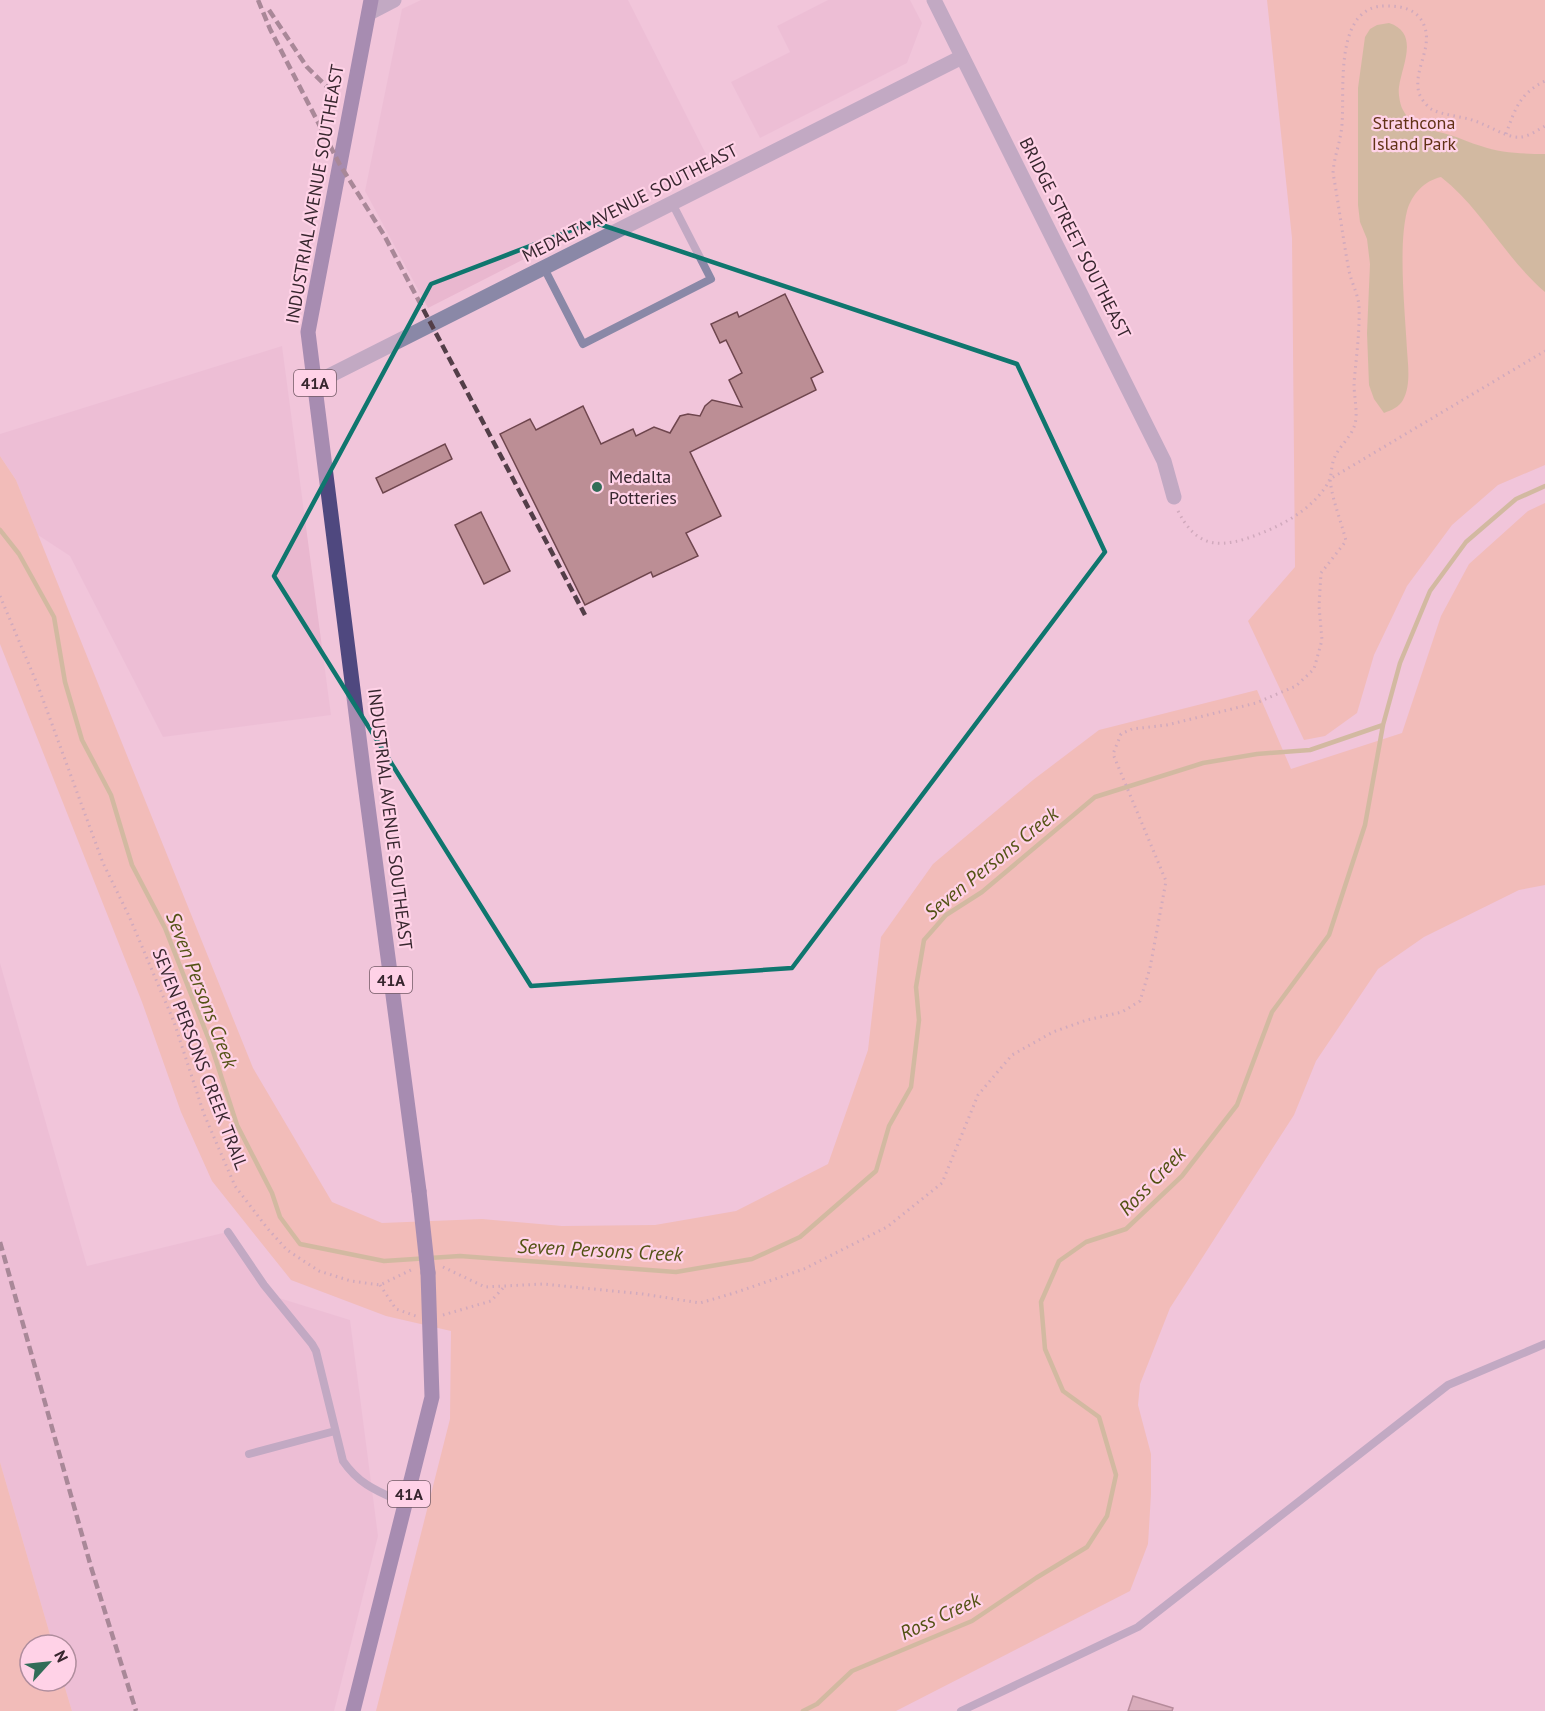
<svg xmlns="http://www.w3.org/2000/svg" width="1545" height="1711" font-family="'PT Sans',sans-serif">
	<rect width="100%" height="100%" fill="#f1c5da"/>
	<path fill="#e9b7cf" d="M 421,0 L 628,0 L 711,164 L 428,308 L 365,191 L 402,9 Z
		M 828,0 L 910,0 L 922,23 L 907,63 L 760,138 L 731,82 L 790,52 L 777,26 Z
		M 282,346 L 331,715 L 163,737 L 70,556 L 38,535 L 16,480 L 0,456 L 0,434 Z
		M 0,963 L 87,1266 L 227,1232 L 279,1298 L 350,1320 L 378,1536 L 334,1711 L 72,1711 L 63,1681 L 66,1681 L 66,1645 L 53,1645 L 0,1462 Z"/>
	<path fill="#f3b191" d="M 1267,0 L 1545,0 L 1545,465 L 1498,485 L 1452,525 L 1407,586 L 1374,655 L 1357,713 L 1325,736 L 1304,740 L 1248,621 L 1295,567 L 1292,238 Z
		M 0,456 L 16,480 L 253,1068 L 332,1202 L 382,1223 L 482,1219 L 562,1226 L 655,1225 L 736,1211 L 828,1164 L 868,1050 L 881,937 L 933,864 L 1033,780 L 1099,730 L 1257,690 L 1291,769 L 1402,733 L 1441,616 L 1469,564 L 1528,511 L 1545,503 L 1545,885 L 1519,890 L 1424,937 L 1378,969 L 1316,1061 L 1294,1115 L 1170,1308 L 1140,1384 L 1138,1405 L 1151,1454 L 1151,1494 L 1148,1544 L 1130,1591 L 896,1711 L 376,1711 L 450,1419 L 451,1331 L 386,1316 L 291,1280 L 212,1181 L 181,1112 L 142,1002 L 0,644 Z
		M 0,1462 L 53,1645 L 30,1645 L 30,1681 L 63,1681 L 72,1711 L 0,1711 Z"/>
	<path fill="#aeac5b" d="M 1389,23 C 1420,33 1402,65 1399,87 C 1398,93 1400,105 1403,110 C 1413,130 1432,129 1450,135 C 1460,138 1470,143 1481,146 C 1501,153 1524,154 1545,154 L 1545,292 C 1505,258 1482,209 1441,177 C 1424,181 1412,194 1407,211 C 1398,247 1405,311 1407,350 C 1408,365 1411,386 1403,400 C 1399,407 1392,410 1384,413 L 1374,399 L 1369,385 L 1367,333 L 1370,264 L 1367,239 L 1360,222 L 1358,205 L 1358,88 L 1365,37 L 1370,29 L 1377,25 Z"/>
	<g fill="none" stroke-linecap="round" stroke-linejoin="round">
		<path stroke="#aeac5b" stroke-width="4.5" d="M 0,530 L 19,554 L 54,617 L 65,682 L 82,740 L 111,795 L 132,865 L 165,928 L 211,1045 L 237,1125 L 272,1193 L 280,1217 L 300,1244 L 384,1261 L 460,1256 L 676,1272 L 752,1259 L 800,1237 L 876,1171 L 889,1126 L 911,1087 L 919,1020 L 916,987 L 924,940 L 946,915 L 982,892 L 1095,797 L 1203,763 L 1257,754 L 1310,750 L 1383,725
			M 803,1711 L 817,1704 L 852,1671 L 972,1621 L 1036,1578 L 1087,1547 L 1107,1516 L 1116,1475 L 1099,1417 L 1063,1391 L 1045,1349 L 1041,1302 L 1059,1261 L 1086,1242 L 1126,1229 L 1182,1176 L 1237,1105 L 1272,1012 L 1329,935 L 1365,825 L 1383,725 L 1400,663 L 1430,591 L 1466,542 L 1516,499 L 1545,486"/>
	</g>
	<path fill="#bc8e95" stroke="#6f464e" stroke-width="1.5" d="M 785,294 L 823,372 L 811,378 L 816,390 L 690,452 L 721,516 L 686,533 L 698,556 L 653,577 L 651,572 L 585,605 L 500,434 L 530,419 L 536,430 L 583,406 L 601,444 L 633,429 L 636,436 L 654,427 L 670,433 L 680,416 L 688,414 L 700,416 L 705,406 L 712,400 L 742,407 L 729,380 L 742,373 L 726,340 L 720,343 L 711,324 L 737,312 L 739,317 Z
		M 445,444 L 452,459 L 383,493 L 376,478 Z
		M 481,512 L 510,571 L 484,584 L 455,525 Z
		M 1133,1696 L 1173,1708 L 1172,1711 L 1128,1711 Z"/>
	<g fill="none" stroke-linecap="round" stroke-linejoin="round">
		<path stroke="#ab8999" stroke-width="3" stroke-dasharray="1.5 4.5" stroke-linecap="butt" d="M 1506,134 C 1515,109 1520,93 1545,81
			M 1178,511 C 1194,542 1212,549 1245,539 C 1276,529 1313,511 1329,481 C 1332,475 1331,466 1334,459 C 1338,447 1351,438 1355,424 C 1358,413 1354,396 1354,384 C 1356,358 1360,332 1359,306 C 1358,294 1352,284 1349,271 C 1343,239 1339,206 1333,173 C 1334,156 1341,141 1342,124 C 1345,90 1333,4 1387,6 C 1399,6 1412,8 1420,18 C 1438,43 1412,68 1419,93 C 1421,99 1428,108 1433,110 C 1444,115 1457,116 1469,119 C 1480,122 1491,128 1502,133 C 1507,135 1515,138 1520,137 C 1528,137 1538,130 1545,126
			M 0,596 L 38,686 L 103,863 L 129,916 L 174,1022 L 204,1114 L 235,1186 L 268,1229 L 287,1250 L 319,1271 L 351,1281 L 380,1285 L 413,1269
			M 443,1267 L 485,1287 L 543,1284 L 643,1294 L 700,1303 L 734,1293 L 804,1269 L 887,1227 L 942,1183 L 978,1095 L 1012,1055 L 1053,1032 L 1087,1020 L 1122,1012 L 1140,1001 L 1150,968 L 1166,881 L 1113,754 L 1121,734 L 1132,729 L 1167,725 L 1256,703 L 1296,686 L 1314,669 L 1322,640 L 1319,606 L 1321,573 L 1346,541 C 1341,520 1332,500 1330,479 L 1545,351
			M 380,1285 L 396,1309 L 416,1316
			M 443,1315 L 491,1301 L 504,1287"/>
		<path stroke="#8a88a7" stroke-width="8" d="M 544,268 L 583,344 L 711,279 L 672,203
			M 228,1232 L 264,1285 L 312,1344 L 316,1351 L 343,1461 C 360,1486 380,1492 406,1504
			M 249,1454 L 335,1431
			M 961,1711 L 1138,1627 L 1448,1385 L 1545,1344"/>
		<path stroke="#8a88a7" stroke-width="15" d="M 934,0 L 1164,461 L 1174,497
			M 369,13 L 394,0
			M 315,383 L 962,57"/>
		<path stroke="#4f487f" stroke-width="15" d="M 371,0 L 308,332 L 363,769 L 419,1191
			M 353,1711 L 432,1397 L 428,1273"/>
		<path stroke="#533e48" stroke-width="4.5" stroke-dasharray="9 4.5" stroke-linecap="butt" d="M 258,0 L 270,29 L 340,165 L 384,235 L 585,615
			M 269,10 L 307,67 L 333,93
			M 0,1242 L 91,1567 L 136,1711"/>
		<path stroke="#4f487f" stroke-width="15" d="M 419,1191 L 428,1273"/>
	</g>
	<path d="M0 0H1545V1711H0ZM 593,222 L 1017,364 L 1105,552 L 792,968 L 531,986 L 274,576 L 431,284 Z" fill="#f1c5da" fill-opacity=".55" fill-rule="evenodd"/>
	<path fill="none" stroke="#0f766e" stroke-width="4.5" stroke-linejoin="round" d="M 593,222 L 1017,364 L 1105,552 L 792,968 L 531,986 L 274,576 L 431,284 Z"/>
	<circle fill="#316d58" stroke="#ffd2e7" stroke-width="2" cx="597" cy="487" r="6"/>
	<g text-anchor="middle" stroke-width="4.5" stroke-linejoin="round" paint-order="stroke">
		<g fill="#ffd2e7" stroke="#735a66" stroke-width="1.5">
			<rect x="294" y="370" width="42" height="26" rx="4.5"/>
			<rect x="370" y="967" width="42" height="26" rx="4.5"/>
			<rect x="388" y="1481" width="42" height="26" rx="4.5"/>
		</g>
		<g font-size="16" font-weight="bold" fill="#37262e">
			<text x="315" y="389">41A</text>
			<text x="391" y="986">41A</text>
			<text x="409" y="1500">41A</text>
		</g>
		<g font-size="18" fill="#623216" stroke="#ffd2e7">
			<text x="1414" y="129">Strathcona<tspan x="1414" dy="21">Island Park</tspan></text>
		</g>
		<g font-size="18" fill="#37262e" stroke="#ffd2e7">
			<text transform="translate(315 194) rotate(-80)" y="6">INDUSTRIAL AVENUE SOUTHEAST</text>
			<text transform="translate(630 203) rotate(-27)" y="6">MEDALTA AVENUE SOUTHEAST</text>
			<text transform="translate(1075 238) rotate(63)" y="6">BRIDGE STREET SOUTHEAST</text>
			<text transform="translate(390 819) rotate(83)" y="6">INDUSTRIAL AVENUE SOUTHEAST</text>
			<text transform="translate(200 1059) rotate(69)" y="6">SEVEN PERSONS CREEK TRAIL</text>
		</g>
		<g font-size="18" fill="#37262e" stroke="#ffd2e7" text-anchor="start">
			<text x="609" y="483">Medalta<tspan x="609" dy="21">Potteries</tspan></text>
		</g>
		<g font-size="20" font-style="italic" fill="#535214" stroke="#ffd2e7">
			<text transform="translate(991 863) rotate(-39)" y="7">Seven Persons Creek</text>
			<text transform="translate(202 990) rotate(69)" y="7">Seven Persons Creek</text>
			<text transform="translate(1152 1181) rotate(-46)" y="7">Ross Creek</text>
			<text transform="translate(600 1250) rotate(3)" y="7">Seven Persons Creek</text>
			<text transform="translate(940 1616) rotate(-25)" y="7">Ross Creek</text>
		</g>
	</g>
	<g transform="translate(48 1663) rotate(63)"><circle r="28" fill="#ffd2e7" stroke="#af8d9d" stroke-width="1.5"/>
	<path d="M0-4.5L10 22L0 15L-10 22Z" fill="#316d58"/>
	<text y="-9" font-size="16" font-weight="bold" text-anchor="middle" fill="#37262e">N</text>
	</g>
</svg>
